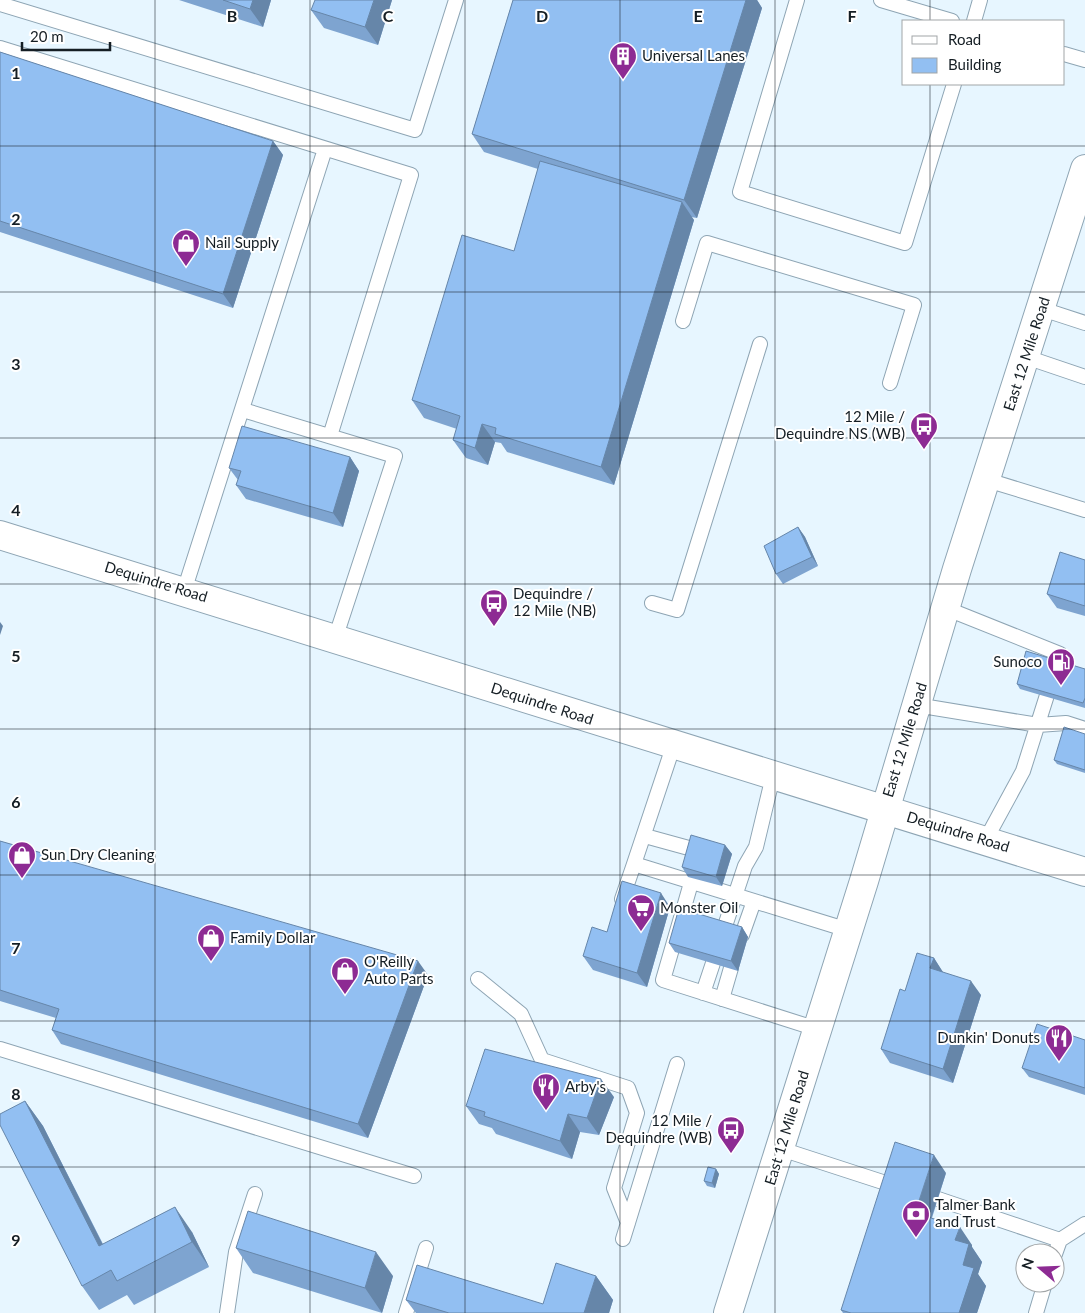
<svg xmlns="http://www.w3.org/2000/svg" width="1085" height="1313" font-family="Lato,sans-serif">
	<rect width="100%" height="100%" fill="#e7f6ff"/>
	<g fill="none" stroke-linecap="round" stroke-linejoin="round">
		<g stroke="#8ea5b4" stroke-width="16">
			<path id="lane" d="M 797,0 L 740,192 L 905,243 L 954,84
				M 881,0 L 952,21
				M 0,4 L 415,130 L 456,0
				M 974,21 L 980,0
				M 0,48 L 411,175 L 330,436
				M 1064,54 L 1085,60
				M 1042,309 L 1085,323
				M 683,321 L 707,243 L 914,305 L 890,383
				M 1026,357 L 1085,377
				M 243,410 L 395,456 L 335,639
				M 987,480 L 1085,510
				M 184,591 L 325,149
				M 652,603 L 677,610 L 760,344
				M 945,608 L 1060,654 L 1023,771 L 985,841
				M 916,705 L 1038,725 L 1066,723 L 1085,729
				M 674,744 L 634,864 L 848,930
				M 645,836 L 696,850
				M 691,883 L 663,980 L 817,1029
				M 622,899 L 634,864
				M 724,929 L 745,866 L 756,847 L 773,776
				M 742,935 L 754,901
				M 478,979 L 521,1014 L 542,1060 L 628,1088 L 637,1113 L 614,1188 L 628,1223
				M 703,993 L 713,963
				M 722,999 L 731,968
				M 0,1049 L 414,1176
				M 781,1149 L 898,1187
				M 938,1199 L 1060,1240 L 1085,1224
				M 623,1239 L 677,1064
				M 1055,1254 L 1060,1240
				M 227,1313 L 236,1252 L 255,1194
				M 406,1313 L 426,1248
				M 1036,1313 L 1045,1283"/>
		</g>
		<g stroke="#8ea5b4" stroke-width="30">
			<path id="secondary" d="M 0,535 L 1085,872
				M 728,1313 L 864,881 L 957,569 L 1085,169"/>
		</g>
		<use href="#lane" stroke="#fff" stroke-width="14"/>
		<use href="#secondary" stroke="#fff" stroke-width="28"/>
	</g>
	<path fill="#7ea4d0" d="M 179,0 L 271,0 L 263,27 Z
		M 392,0 L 378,45 L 324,28 L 311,10 Z
		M 513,0 L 757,0 L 762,8 L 697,218 L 691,217 L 694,220 L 614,485 L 507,452 L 501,443 L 495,442 L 488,465 L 466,458 L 453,440 L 457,429 L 424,418 L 412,400 L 514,251 L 538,169 L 484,152 L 472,134 Z
		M 0,52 L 273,141 L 283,155 L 233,308 L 0,232 Z
		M 350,457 L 359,471 L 343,527 L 246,499 L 236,485 L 238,480 L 229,468 Z
		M 798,527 L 805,537 L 818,566 L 783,584 L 776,574 Z
		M 1085,560 L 1085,616 L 1057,608 L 1047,594 Z
		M 1085,669 L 1085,708 L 1020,689 L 1017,684 Z
		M 1085,734 L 1085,773 L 1057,764 L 1054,760 Z
		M 0,841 L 428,975 L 368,1138 L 61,1044 L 52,1030 L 56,1018 L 0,1001 Z
		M 725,845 L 732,854 L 722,886 L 688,877 L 682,867 Z
		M 670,907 L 647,987 L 593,970 L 583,956 L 607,932 Z
		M 742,927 L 748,937 L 738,971 L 675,952 L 669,943 Z
		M 934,958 L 943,973 L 981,995 L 953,1083 L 890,1063 L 881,1049 L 905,991 Z
		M 1085,1040 L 1085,1095 L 1029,1077 L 1022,1068 Z
		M 614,1097 L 599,1135 L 580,1132 L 572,1159 L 496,1134 L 492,1128 L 479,1124 L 466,1106 Z
		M 25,1101 L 43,1126 L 103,1244 L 192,1232 L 209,1267 L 134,1305 L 127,1295 L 99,1310 L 82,1286 Z
		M 716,1169 L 719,1174 L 715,1188 L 707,1186 L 704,1181 Z
		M 946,1173 L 932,1218 L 972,1245 L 972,1247 L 982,1262 L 978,1274 L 986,1286 L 977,1313 L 843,1313 L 841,1310 Z
		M 236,1248 L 393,1276 L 382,1313 L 253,1273 Z
		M 596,1276 L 613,1300 L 609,1313 L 416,1313 L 406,1300 L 543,1304 Z"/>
	<path fill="#6686a9" d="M 253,0 L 271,0 L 263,27 L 250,9 Z
		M 374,0 L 392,0 L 378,45 L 365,27 Z
		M 746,0 L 757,0 L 762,8 L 697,218 L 684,200 Z
		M 273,141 L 283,155 L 233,308 L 223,294 Z
		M 682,202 L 694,220 L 614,485 L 601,467 Z
		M 482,424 L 495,442 L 488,465 L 475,448 Z
		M 350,457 L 359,471 L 343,527 L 333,513 Z
		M 798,527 L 805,537 L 818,566 L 812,557 Z
		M 0,622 L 3,626 L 0,635 Z
		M 725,845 L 732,854 L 722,886 L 716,877 Z
		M 661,893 L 670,907 L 647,987 L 637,973 Z
		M 742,927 L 748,937 L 738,971 L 731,961 Z
		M 934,958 L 943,972 L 940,982 L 930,968 Z
		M 418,961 L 428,975 L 368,1138 L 358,1124 Z
		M 971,981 L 981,995 L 953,1083 L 943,1069 Z
		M 601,1079 L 614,1097 L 599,1135 L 587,1118 Z
		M 25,1101 L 43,1126 L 116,1271 L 99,1246 Z
		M 568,1114 L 580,1132 L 572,1159 L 560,1141 Z
		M 934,1155 L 946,1173 L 927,1231 L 915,1213 Z
		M 716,1169 L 719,1174 L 715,1188 L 712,1183 Z
		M 175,1207 L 192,1232 L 209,1267 L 192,1242 Z
		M 960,1227 L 972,1245 L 972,1247 L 982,1262 L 978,1274 L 986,1286 L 977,1313 L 959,1313 L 963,1265 L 955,1240 Z
		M 376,1252 L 393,1276 L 382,1313 L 365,1288 Z
		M 596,1276 L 613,1300 L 609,1313 L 584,1313 Z"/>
	<path fill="#92bff2" stroke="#6686a9" d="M 223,0 L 253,0 L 250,9 Z
		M 315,0 L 374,0 L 365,27 L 311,10 Z
		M 513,0 L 746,0 L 684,200 L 472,134 Z
		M 0,52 L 273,141 L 223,294 L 0,221 Z
		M 540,161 L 682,202 L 601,467 L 495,434 L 496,428 L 482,424 L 475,448 L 453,440 L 460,416 L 412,400 L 462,235 L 514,251 Z
		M 242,426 L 350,457 L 333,513 L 236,485 L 241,471 L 229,468 Z
		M 798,527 L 812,557 L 776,574 L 764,546 Z
		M 1060,552 L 1085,560 L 1085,606 L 1047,594 Z
		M 1026,651 L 1085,669 L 1085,698 L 1083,703 L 1017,684 Z
		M 1064,727 L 1085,734 L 1085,770 L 1054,760 Z
		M 691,835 L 725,845 L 716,877 L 682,867 Z
		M 0,841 L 418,961 L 358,1124 L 52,1030 L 59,1009 L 0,990 Z
		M 622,881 L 661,893 L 637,973 L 583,956 L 592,927 L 607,932 Z
		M 679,908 L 742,927 L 731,961 L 669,943 Z
		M 917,953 L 934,958 L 930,968 L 971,981 L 943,1069 L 881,1049 L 900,989 L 905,991 Z
		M 1037,1024 L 1085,1040 L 1085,1088 L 1022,1068 Z
		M 485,1049 L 601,1079 L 587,1118 L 568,1114 L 560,1141 L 484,1116 L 485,1112 L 466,1106 Z
		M 25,1101 L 99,1246 L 175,1207 L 192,1242 L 117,1281 L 111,1270 L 82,1286 L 0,1125 L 0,1114 Z
		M 895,1142 L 934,1155 L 915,1213 L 960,1227 L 955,1240 L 969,1244 L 963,1265 L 974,1268 L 959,1313 L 851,1313 L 841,1310 Z
		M 708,1167 L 716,1169 L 712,1183 L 704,1181 Z
		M 248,1211 L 376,1252 L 365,1288 L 236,1248 Z
		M 556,1263 L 596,1276 L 584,1313 L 449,1313 L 406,1300 L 417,1265 L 543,1304 Z"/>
	<path fill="none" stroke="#151e24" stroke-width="1" stroke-opacity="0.55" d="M 155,0 L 155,1313M 310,0 L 310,1313M 465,0 L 465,1313M 620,0 L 620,1313M 775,0 L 775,1313M 930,0 L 930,21M 930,84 L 930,1313M 0,146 L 1085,146M 0,292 L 1085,292M 0,438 L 1085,438M 0,584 L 1085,584M 0,729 L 1085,729M 0,875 L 1085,875M 0,1021 L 1085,1021M 0,1167 L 1085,1167"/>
	<defs>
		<g id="building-pin" transform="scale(1.4375)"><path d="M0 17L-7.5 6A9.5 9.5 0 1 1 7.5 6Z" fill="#8d2b93" stroke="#fff"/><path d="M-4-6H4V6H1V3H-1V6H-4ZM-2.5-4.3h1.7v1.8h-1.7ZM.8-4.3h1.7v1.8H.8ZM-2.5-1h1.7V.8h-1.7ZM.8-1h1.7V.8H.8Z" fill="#fff"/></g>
		<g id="shop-pin" transform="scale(1.4375)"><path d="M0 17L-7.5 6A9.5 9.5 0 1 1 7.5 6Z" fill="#8d2b93" stroke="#fff"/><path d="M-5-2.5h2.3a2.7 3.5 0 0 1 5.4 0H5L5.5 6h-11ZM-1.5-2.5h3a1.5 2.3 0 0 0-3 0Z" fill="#fff"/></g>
		<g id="bus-pin" transform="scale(1.4375)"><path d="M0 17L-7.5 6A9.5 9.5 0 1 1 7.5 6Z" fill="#8d2b93" stroke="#fff"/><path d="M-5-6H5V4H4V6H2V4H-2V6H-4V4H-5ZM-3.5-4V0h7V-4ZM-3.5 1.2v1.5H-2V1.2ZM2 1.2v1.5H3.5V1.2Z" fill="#fff"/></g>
		<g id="fuel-pin" transform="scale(1.4375)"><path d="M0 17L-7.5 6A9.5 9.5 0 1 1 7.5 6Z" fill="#8d2b93" stroke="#fff"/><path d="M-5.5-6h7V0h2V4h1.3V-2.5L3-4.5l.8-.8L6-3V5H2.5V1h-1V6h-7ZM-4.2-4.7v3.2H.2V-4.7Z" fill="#fff"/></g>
		<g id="supermarket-pin" transform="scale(1.4375)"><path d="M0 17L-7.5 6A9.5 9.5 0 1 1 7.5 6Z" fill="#8d2b93" stroke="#fff"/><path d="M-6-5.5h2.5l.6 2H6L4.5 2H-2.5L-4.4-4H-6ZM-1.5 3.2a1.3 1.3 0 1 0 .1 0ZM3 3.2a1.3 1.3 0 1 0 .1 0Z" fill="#fff"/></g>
		<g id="restaurant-pin" transform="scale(1.4375)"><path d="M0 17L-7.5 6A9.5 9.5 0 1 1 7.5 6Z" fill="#8d2b93" stroke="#fff"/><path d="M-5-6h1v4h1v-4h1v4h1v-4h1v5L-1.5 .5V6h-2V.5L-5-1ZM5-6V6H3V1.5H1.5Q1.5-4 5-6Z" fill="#fff"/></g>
		<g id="bank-pin" transform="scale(1.4375)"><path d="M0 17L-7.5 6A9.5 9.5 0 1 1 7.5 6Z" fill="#8d2b93" stroke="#fff"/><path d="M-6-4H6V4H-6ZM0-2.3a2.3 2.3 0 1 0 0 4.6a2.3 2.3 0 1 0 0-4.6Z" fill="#fff"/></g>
	</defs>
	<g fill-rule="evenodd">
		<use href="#building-pin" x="623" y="56"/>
		<use href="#shop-pin" x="186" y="243"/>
		<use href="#bus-pin" x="924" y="426"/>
		<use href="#bus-pin" x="494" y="603"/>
		<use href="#fuel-pin" x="1061" y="662"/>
		<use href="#shop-pin" x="22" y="855"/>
		<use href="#supermarket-pin" x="641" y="908"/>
		<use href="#shop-pin" x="211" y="938"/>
		<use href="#shop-pin" x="345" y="971"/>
		<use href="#restaurant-pin" x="1059" y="1038"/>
		<use href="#restaurant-pin" x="546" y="1087"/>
		<use href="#bus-pin" x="731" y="1130"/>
		<use href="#bank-pin" x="916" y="1214"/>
	</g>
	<g text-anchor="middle" stroke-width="4" stroke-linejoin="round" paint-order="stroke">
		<g font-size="15" fill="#151e24" stroke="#fff" text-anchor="start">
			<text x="642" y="61">Universal Lanes</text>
			<text x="205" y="248">Nail Supply</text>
			<text x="905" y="422" text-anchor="end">12 Mile /<tspan x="905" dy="17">Dequindre NS (WB)</tspan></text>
			<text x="513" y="599">Dequindre /<tspan x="513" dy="17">12 Mile (NB)</tspan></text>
			<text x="1042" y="667" text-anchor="end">Sunoco</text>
			<text x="41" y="860">Sun Dry Cleaning</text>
			<text x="660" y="913">Monster Oil</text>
			<text x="230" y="943">Family Dollar</text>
			<text x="364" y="967">O'Reilly<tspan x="364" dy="17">Auto Parts</tspan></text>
			<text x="1040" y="1043" text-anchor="end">Dunkin' Donuts</text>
			<text x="565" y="1092">Arby's</text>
			<text x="712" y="1126" text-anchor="end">12 Mile /<tspan x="712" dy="17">Dequindre (WB)</tspan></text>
			<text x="935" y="1210">Talmer Bank<tspan x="935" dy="17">and Trust</tspan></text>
		</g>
		<g font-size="15" fill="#151e24" stroke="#fff">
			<text transform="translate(1027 354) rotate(-72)" y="5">East 12 Mile Road</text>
			<text transform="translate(156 582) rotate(17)" y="5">Dequindre Road</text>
			<text transform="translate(542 704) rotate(18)" y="5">Dequindre Road</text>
			<text transform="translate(905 740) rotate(-73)" y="5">East 12 Mile Road</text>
			<text transform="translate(958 832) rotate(17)" y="5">Dequindre Road</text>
			<text transform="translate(787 1128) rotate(-73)" y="5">East 12 Mile Road</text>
		</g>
	</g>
	<g font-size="16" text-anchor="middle" font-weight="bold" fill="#151e24" stroke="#fff" stroke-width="4" stroke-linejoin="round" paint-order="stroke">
		<text x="232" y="22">B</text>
		<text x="388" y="22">C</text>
		<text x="542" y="22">D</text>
		<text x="698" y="22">E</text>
		<text x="852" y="22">F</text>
		<text x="16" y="79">1</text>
		<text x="16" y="225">2</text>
		<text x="16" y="370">3</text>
		<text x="16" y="516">4</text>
		<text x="16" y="662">5</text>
		<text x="16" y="808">6</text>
		<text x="16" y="954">7</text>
		<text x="16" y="1100">8</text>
		<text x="16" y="1246">9</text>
	</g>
	<rect x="902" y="20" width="162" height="65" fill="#ffffff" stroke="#a1a5a7"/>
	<rect x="912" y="36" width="25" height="8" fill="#ffffff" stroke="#a1a5a7"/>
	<text x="948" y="45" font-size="15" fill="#151e24">Road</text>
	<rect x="912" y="58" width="25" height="15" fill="#92bff2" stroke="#a1a5a7"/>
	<text x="948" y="70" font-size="15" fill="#151e24">Building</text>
	<g transform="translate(1040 1268) rotate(289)"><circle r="24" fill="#ffffff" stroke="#a1a5a7"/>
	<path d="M0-4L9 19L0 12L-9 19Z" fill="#8d2b93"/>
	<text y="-8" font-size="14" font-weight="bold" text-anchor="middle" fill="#151e24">N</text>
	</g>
	<path d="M22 42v8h88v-8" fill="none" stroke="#151e24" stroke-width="2.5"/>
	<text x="30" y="42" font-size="15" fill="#151e24" stroke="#ffffff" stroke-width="4" paint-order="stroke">20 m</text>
</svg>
